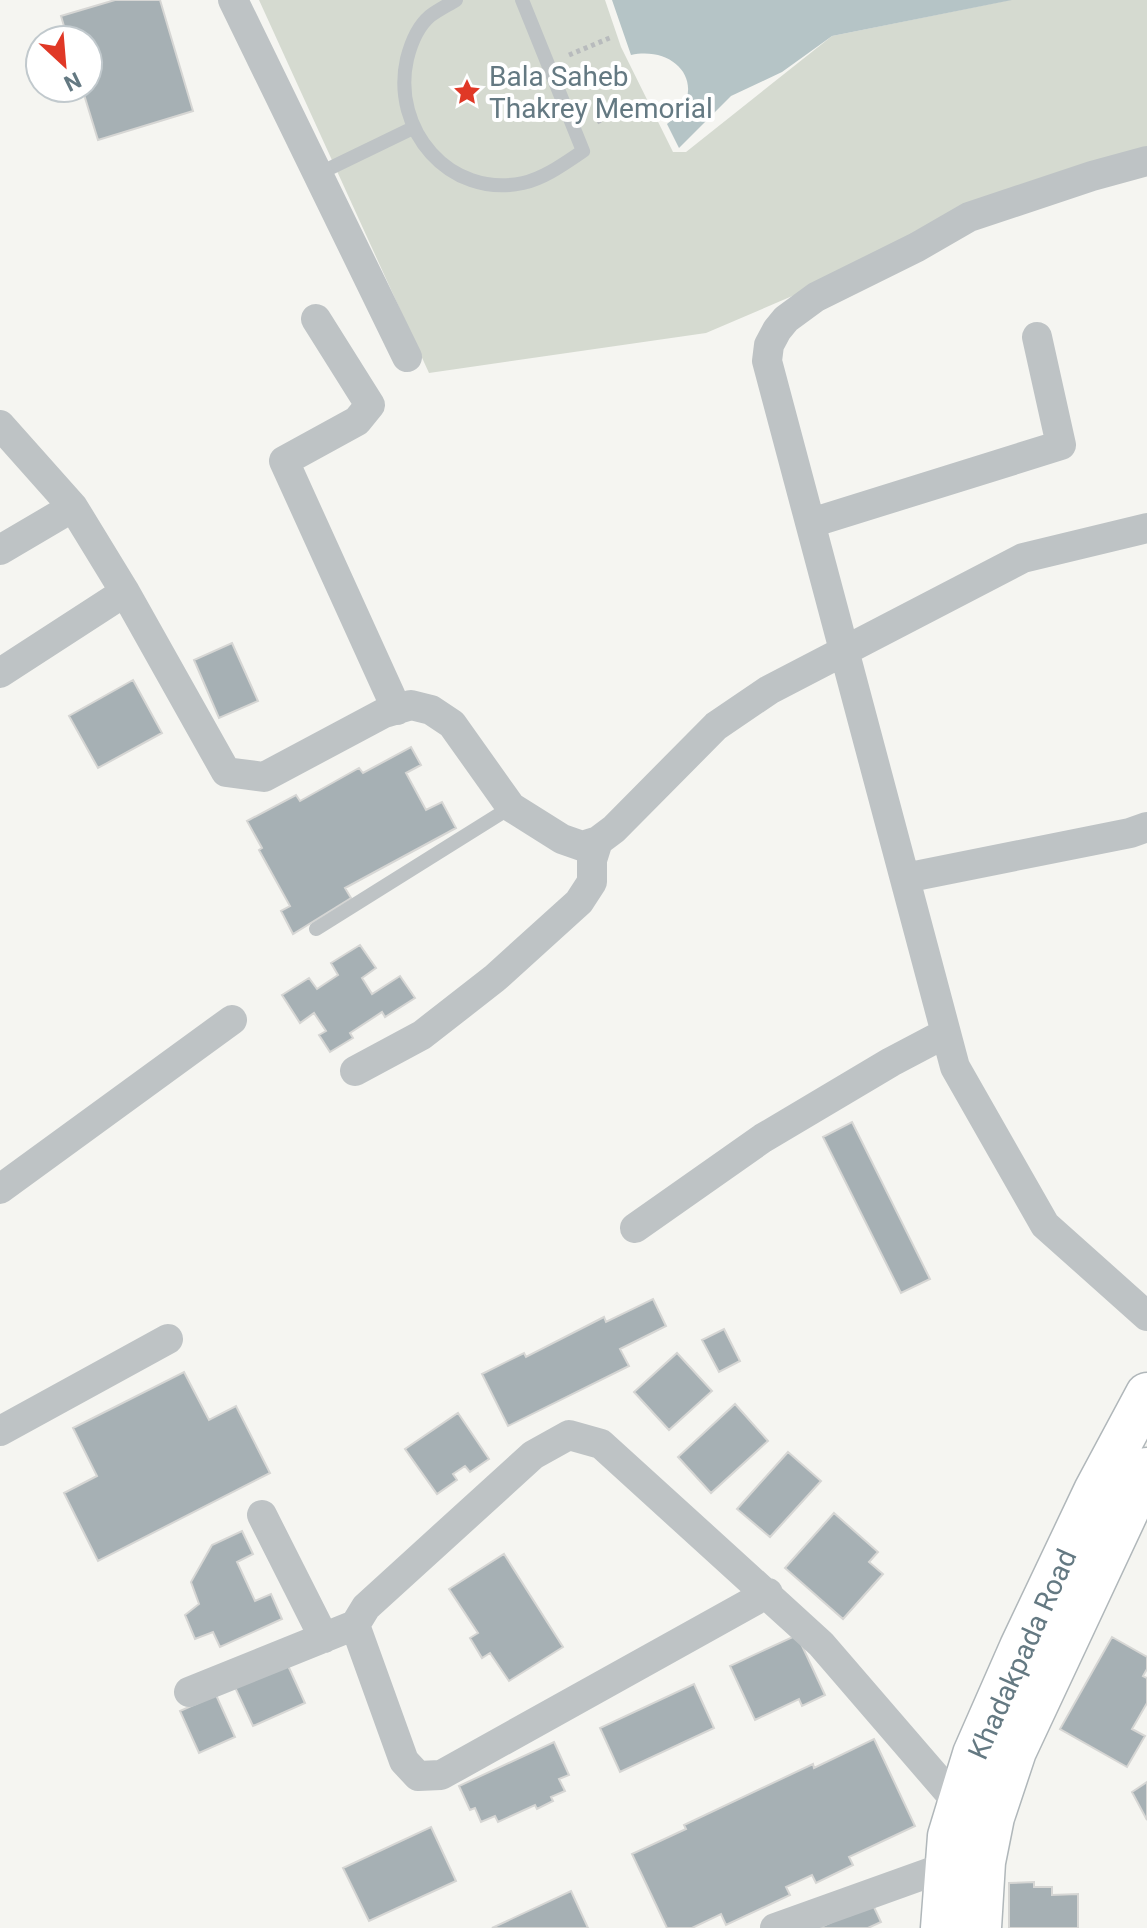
<svg xmlns="http://www.w3.org/2000/svg" width="1147" height="1928" font-family="Roboto,sans-serif">
	<rect width="100%" height="100%" fill="#f5f5f1"/>
	<path fill="#d5dad0" d="M 259,0 L 605,0 L 621,47 L 673,152 L 686,152 L 832,36 L 1010,0 L 1147,0 L 1147,165 L 1000,207 L 706,333 L 429,373 Z"/>
	<path fill="#b5c4c6" d="M 612,0 L 1012,0 L 832,36 L 782,72 L 731,96 L 679,148 L 667,124 C 711,91 680,45 631,55 Z"/>
	<path fill="#a6b0b4" stroke="#d6d6d4" stroke-width="2" d="M 115,0 L 160,0 L 193,111 L 98,140 L 82,88 L 88,88 L 88,40 L 68,40 L 61,16 Z
		M 232,643 L 258,701 L 219,718 L 194,660 Z
		M 133,680 L 162,733 L 98,768 L 69,716 Z
		M 411,747 L 421,765 L 406,773 L 426,810 L 442,802 L 456,828 L 345,888 L 351,898 L 293,934 L 281,911 L 290,906 L 259,850 L 262,848 L 247,821 L 296,795 L 300,801 L 359,768 L 363,773 Z
		M 360,945 L 376,968 L 362,978 L 372,994 L 400,976 L 415,998 L 385,1017 L 382,1012 L 350,1033 L 353,1038 L 330,1052 L 319,1035 L 326,1031 L 314,1013 L 300,1023 L 282,995 L 309,978 L 317,989 L 338,975 L 331,963 Z
		M 852,1122 L 930,1279 L 901,1293 L 823,1137 Z
		M 653,1299 L 666,1326 L 620,1349 L 629,1366 L 508,1426 L 482,1374 L 524,1353 L 526,1357 L 604,1317 L 606,1322 Z
		M 724,1329 L 740,1361 L 719,1372 L 702,1340 Z
		M 677,1353 L 712,1391 L 669,1430 L 634,1392 Z
		M 184,1372 L 209,1420 L 236,1406 L 270,1473 L 98,1561 L 64,1493 L 97,1476 L 73,1428 Z
		M 735,1404 L 768,1441 L 711,1493 L 678,1457 Z
		M 458,1413 L 489,1459 L 470,1472 L 465,1466 L 453,1474 L 457,1480 L 437,1494 L 405,1449 Z
		M 788,1452 L 821,1481 L 770,1537 L 737,1509 Z
		M 834,1513 L 878,1552 L 869,1562 L 883,1574 L 843,1619 L 785,1568 Z
		M 242,1531 L 253,1554 L 237,1562 L 255,1601 L 271,1594 L 282,1619 L 220,1647 L 213,1632 L 195,1639 L 185,1615 L 199,1604 L 191,1582 L 212,1545 Z
		M 504,1554 L 563,1647 L 509,1681 L 490,1653 L 482,1658 L 470,1638 L 478,1633 L 449,1589 Z
		M 797,1635 L 825,1695 L 802,1706 L 799,1699 L 755,1720 L 730,1666 Z
		M 1112,1637 L 1147,1657 L 1147,1669 L 1143,1676 L 1147,1678 L 1147,1703 L 1132,1729 L 1145,1736 L 1127,1767 L 1060,1729 Z
		M 285,1659 L 305,1703 L 253,1726 L 233,1683 Z
		M 694,1684 L 714,1728 L 620,1772 L 600,1728 Z
		M 216,1695 L 235,1737 L 199,1753 L 180,1711 Z
		M 874,1739 L 915,1826 L 849,1857 L 853,1865 L 816,1883 L 812,1875 L 786,1887 L 790,1895 L 726,1925 L 721,1914 L 692,1928 L 667,1928 L 632,1854 L 686,1829 L 684,1825 L 813,1764 L 814,1768 Z
		M 554,1742 L 569,1775 L 559,1779 L 565,1791 L 551,1797 L 553,1801 L 537,1809 L 535,1805 L 498,1822 L 495,1816 L 481,1822 L 475,1808 L 470,1810 L 459,1786 Z
		M 1147,1782 L 1147,1820 L 1132,1792 Z
		M 431,1827 L 456,1881 L 369,1921 L 343,1868 Z
		M 1034,1882 L 1034,1887 L 1052,1887 L 1052,1895 L 1078,1894 L 1078,1928 L 1009,1928 L 1009,1883 Z
		M 571,1891 L 588,1928 L 492,1928 Z
		M 872,1903 L 881,1922 L 868,1928 L 819,1928 Z"/>
	<g fill="none" stroke-linecap="round" stroke-linejoin="round">
		<g stroke="#b0b7ba" stroke-width="45">
			<path id="secondary" d="M 942,1928 L 949,1836 L 974,1754 L 1021,1647 L 1095,1491 L 1147,1394
				M 980,1928 L 984,1862 L 993,1817 L 1015,1751 L 1147,1469"/>
		</g>
		<path stroke="#b8bbbd" stroke-width="5" stroke-dasharray="4 4" stroke-linecap="butt" d="M 569,55 L 612,37
			M 597,122 L 639,102"/>
		<path stroke="#bec3c5" stroke-width="14" d="M 456,0 C 448,5 438,10 430,16 C 417,27 411,43 407,59 C 391,129 449,199 523,183 C 545,178 565,163 583,151 L 522,0
			M 318,174 L 413,128
			M 316,929 L 511,807"/>
		<path stroke="#bec3c5" stroke-width="30" d="M 233,0 L 407,357
			M 1147,161 L 1092,176 L 969,217 L 917,247 L 816,297 L 786,319 L 777,330 L 769,345 L 767,361 L 955,1067 L 1045,1225 L 1147,1316
			M 316,319 L 370,405 L 357,421 L 284,461 L 397,710
			M 0,425 L 73,507 L 125,592 L 226,772 L 264,777 L 384,713 L 411,705 L 431,710 L 452,724 L 511,807 L 562,839 L 582,846 L 598,841 L 614,829 L 716,726 L 769,690 L 1023,558 L 1147,528
			M 811,523 L 1061,445 L 1037,337
			M 0,550 L 73,507
			M 0,673 L 125,592
			M 905,878 L 1130,833 L 1147,827
			M 355,1071 L 422,1035 L 495,978 L 579,902 L 592,882 L 592,860 L 598,841
			M 0,1189 L 232,1020
			M 635,1228 L 763,1138 L 891,1062 L 946,1033
			M 0,1431 L 168,1339
			M 262,1515 L 324,1638
			M 768,1593 L 441,1775 L 418,1776 L 404,1761 L 355,1625 L 366,1607 L 533,1455 L 569,1435 L 601,1444 L 821,1644 L 959,1804 L 973,1809
			M 189,1692 L 355,1625
			M 775,1928 L 948,1866"/>
		<use href="#secondary" stroke="#fff" stroke-width="42"/>
	</g>
	<defs>
		<g id="sight-bare" transform="scale(2.16)"><path d="M0-6L1.8-2.2L6-1.7L2.9 1.2L3.7 5.4L0 3.3L-3.7 5.4L-2.9 1.2L-6-1.7L-1.8-2.2Z" fill="#e03826" stroke="#fff" stroke-width="2.5" paint-order="stroke"/></g>
	</defs>
	<g fill-rule="evenodd">
		<use href="#sight-bare" x="467" y="92"/>
	</g>
	<g text-anchor="middle" stroke-width="8" stroke-linejoin="round" paint-order="stroke">
		<g font-size="28" fill="#647982" stroke="#fff" text-anchor="start">
			<text x="489" y="86">Bala Saheb<tspan x="489" dy="32">Thakrey Memorial</tspan></text>
		</g>
		<g font-size="28" fill="#647982" stroke="#fff">
			<text transform="translate(1022 1654) rotate(-66)" y="10">Khadakpada Road</text>
		</g>
	</g>
	<g transform="translate(64 64) rotate(154)"><circle r="38" fill="#ffffff" stroke="#c1c9cd" stroke-width="2"/>
	<path d="M0-6L14 30L0 20L-14 30Z" fill="#e03826"/>
	<text y="-12" font-size="22" font-weight="bold" text-anchor="middle" fill="#647982">N</text>
	</g>
</svg>
